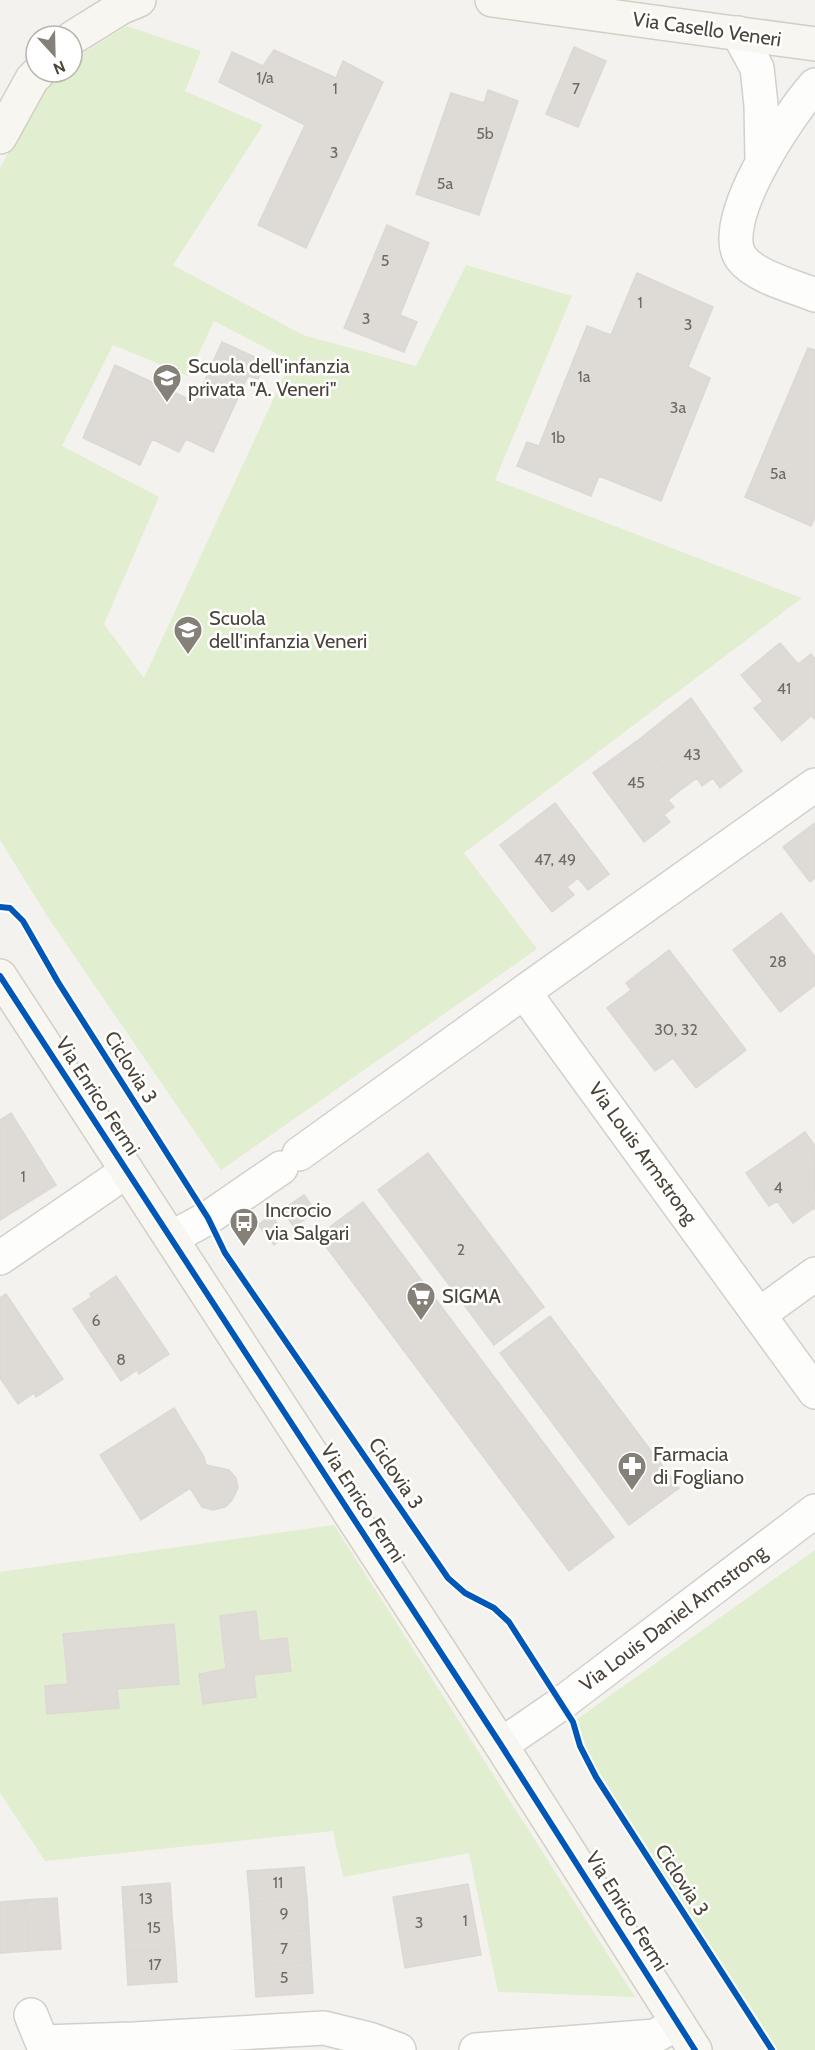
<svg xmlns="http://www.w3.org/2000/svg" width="815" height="2050" font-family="Cabin,sans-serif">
	<rect width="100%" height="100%" fill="#f4f2ee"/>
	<path fill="#e1eecf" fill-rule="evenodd" d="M 127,26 L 201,51 L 185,91 L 263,125 L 173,265 L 303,335 L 416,366 L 466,265 L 572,296 L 495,480 L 802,598 L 464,853 L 537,949 L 221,1170 L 49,919 L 0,840 L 0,168 L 43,88 L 61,72 L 72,72 L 72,63 L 83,53 ZM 214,321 L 291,361 L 144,678 L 104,624 L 159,497 L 62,446 L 113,345 L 188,376 Z
		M 334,1525 L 635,1997 L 498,1992 L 469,1853 L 343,1877 L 333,1831 L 45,1861 L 0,1793 L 0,1572 ZM 256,1611 L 259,1641 L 291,1671 L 254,1675 L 256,1697 L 203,1704 L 226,1669 L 220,1616 ZM 174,1624 L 179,1684 L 117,1689 L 119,1707 L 68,1684 L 63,1634 Z
		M 815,1550 L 815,2050 L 772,2050 L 596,1777 L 580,1746 L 573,1722 Z"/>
	<path fill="#dedbd6" stroke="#dcd9d4" stroke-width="1.5" d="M 574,47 L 606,61 L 578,127 L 546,114 Z
		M 274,50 L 336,78 L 343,61 L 383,82 L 306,248 L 258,225 L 305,125 L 219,82 L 232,52 L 263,66 Z
		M 488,90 L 518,101 L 479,215 L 416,194 L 451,93 L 484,103 Z
		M 387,225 L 429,243 L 400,315 L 417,322 L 404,352 L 344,328 Z
		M 637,273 L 713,307 L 688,367 L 710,378 L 661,501 L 599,476 L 591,496 L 517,466 L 527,442 L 539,446 L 587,326 L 611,335 Z
		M 222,342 L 266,362 L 258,379 L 248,376 L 213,452 L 186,439 L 179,452 L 152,439 L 140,465 L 83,438 L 115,365 L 195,402 Z
		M 808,348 L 815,350 L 815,517 L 811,526 L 745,497 Z
		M 780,643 L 798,664 L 811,654 L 815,659 L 815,719 L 811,716 L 782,741 L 754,708 L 763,701 L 741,675 Z
		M 691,698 L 742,771 L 720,788 L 713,778 L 702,786 L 697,778 L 679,791 L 641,738 Z
		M 641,738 L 679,791 L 668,800 L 674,807 L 664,815 L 670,822 L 644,842 L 593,773 Z
		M 555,803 L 609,874 L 588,890 L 578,878 L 567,887 L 574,895 L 552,912 L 500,845 Z
		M 815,823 L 815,878 L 810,882 L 783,847 Z
		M 781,913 L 815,957 L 815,985 L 780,1012 L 733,950 Z
		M 669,950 L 746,1050 L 696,1088 L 673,1058 L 655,1071 L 607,1008 L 631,990 L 626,983 Z
		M 11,1113 L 56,1185 L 0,1220 L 0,1120 Z
		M 805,1132 L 815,1146 L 814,1208 L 775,1153 Z
		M 428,1153 L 544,1307 L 494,1345 L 378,1190 Z
		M 775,1153 L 814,1208 L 793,1223 L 777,1201 L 769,1206 L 746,1173 Z
		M 304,1195 L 316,1211 L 294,1227 L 282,1210 Z
		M 363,1202 L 614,1537 L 569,1571 L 318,1236 Z
		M 271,1215 L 286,1235 L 274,1245 L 258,1225 Z
		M 116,1276 L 169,1354 L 139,1374 L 137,1370 L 121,1381 L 73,1309 L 92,1297 L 90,1294 Z
		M 6,1294 L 63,1379 L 36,1397 L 34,1393 L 18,1404 L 0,1378 L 0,1298 Z
		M 550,1316 L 679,1488 L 629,1525 L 500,1353 Z
		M 174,1408 L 204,1457 L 206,1465 L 229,1470 L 236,1478 L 238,1488 L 232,1500 L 225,1507 L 213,1510 L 202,1507 L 190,1488 L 141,1520 L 100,1455 Z
		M 256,1611 L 259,1641 L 287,1638 L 291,1671 L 254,1675 L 256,1697 L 203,1704 L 199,1674 L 226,1669 L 220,1616 Z
		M 174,1624 L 179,1684 L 117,1689 L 119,1708 L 47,1714 L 45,1686 L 68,1684 L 63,1634 Z
		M 304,1867 L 307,1898 L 250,1902 L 247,1871 Z
		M 170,1883 L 172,1915 L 124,1918 L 122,1887 Z
		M 468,1884 L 481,1955 L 405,1968 L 393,1897 Z
		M 57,1898 L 61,1949 L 29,1951 L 25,1900 Z
		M 307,1898 L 309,1930 L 252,1934 L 250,1902 Z
		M 25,1900 L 29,1951 L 0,1953 L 0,1902 Z
		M 172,1915 L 175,1949 L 126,1952 L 124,1918 Z
		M 309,1930 L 311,1962 L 254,1966 L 252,1934 Z
		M 175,1949 L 177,1982 L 128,1985 L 126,1952 Z
		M 311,1962 L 313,1993 L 256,1997 L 254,1966 Z"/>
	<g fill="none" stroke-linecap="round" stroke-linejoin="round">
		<g stroke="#d2d0cb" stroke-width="36">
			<path id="street" d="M 738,33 L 757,68 L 761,105 L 762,161
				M 815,85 C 790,113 714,224 742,259 C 756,277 793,286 815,295
				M 815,785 L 524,992 L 815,1392
				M 299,1154 L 524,992
				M 171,1238 L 208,1218 L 281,1168
				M 0,1258 L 127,1171
				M 760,1314 L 815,1274
				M 501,1745 L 562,1703 L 815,1511
				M 31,2015 L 42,2042 L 134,2039 L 324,2028 L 369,2039 L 399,2050
				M 476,2050 L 655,2036 L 678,2023"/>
		</g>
		<g stroke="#d3cfc5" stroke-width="36">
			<path id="secondary" d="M 492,0 L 815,44
				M 72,38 L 122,7 L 139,0
				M 0,137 L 32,79 L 39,72
				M 0,976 L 501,1745 L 695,2050"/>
		</g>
		<use href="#street" stroke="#fdfdfc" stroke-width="33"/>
		<use href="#secondary" stroke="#f7f6f1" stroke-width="33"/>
		<g stroke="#fff" stroke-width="10">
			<path id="cycleway" d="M 0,907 L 10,908 L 23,921 L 58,982 L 208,1218 L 225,1253 L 448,1578 L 465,1593 L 494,1608 L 509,1622 L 573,1722 L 580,1746 L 596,1777 L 772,2050
				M 0,976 L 501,1745 L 695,2050"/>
		</g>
		<use href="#cycleway" stroke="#0057b8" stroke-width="6"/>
	</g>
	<defs>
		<g id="school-pin" transform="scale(1.5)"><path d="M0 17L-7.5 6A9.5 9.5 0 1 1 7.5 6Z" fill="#868178" stroke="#fff"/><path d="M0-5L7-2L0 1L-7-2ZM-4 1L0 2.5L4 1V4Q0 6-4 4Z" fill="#fff"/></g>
		<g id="bus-pin" transform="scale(1.5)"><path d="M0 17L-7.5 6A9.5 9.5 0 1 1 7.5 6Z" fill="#868178" stroke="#fff"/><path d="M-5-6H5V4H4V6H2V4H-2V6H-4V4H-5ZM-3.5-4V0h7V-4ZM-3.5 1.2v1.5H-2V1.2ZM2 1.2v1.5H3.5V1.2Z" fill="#fff"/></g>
		<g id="supermarket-pin" transform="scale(1.5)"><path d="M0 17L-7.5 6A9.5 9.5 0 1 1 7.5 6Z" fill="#868178" stroke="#fff"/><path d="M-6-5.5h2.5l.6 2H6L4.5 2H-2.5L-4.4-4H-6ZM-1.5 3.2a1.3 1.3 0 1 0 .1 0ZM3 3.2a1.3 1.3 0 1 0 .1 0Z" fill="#fff"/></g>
		<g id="pharmacy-pin" transform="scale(1.5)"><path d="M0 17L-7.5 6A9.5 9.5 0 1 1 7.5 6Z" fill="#868178" stroke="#fff"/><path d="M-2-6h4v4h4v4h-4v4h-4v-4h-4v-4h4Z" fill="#fff"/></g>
	</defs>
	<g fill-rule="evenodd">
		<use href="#school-pin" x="167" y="378"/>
		<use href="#school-pin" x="188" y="630"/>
		<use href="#bus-pin" x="244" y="1222"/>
		<use href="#supermarket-pin" x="421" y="1296"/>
		<use href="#pharmacy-pin" x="632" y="1466"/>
	</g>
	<g text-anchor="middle" stroke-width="5" stroke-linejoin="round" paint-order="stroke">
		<g font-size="16" fill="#706a61">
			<text x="265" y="83">1/a</text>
			<text x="335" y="94">1</text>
			<text x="576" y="94">7</text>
			<text x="485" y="139">5b</text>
			<text x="334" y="158">3</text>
			<text x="445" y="189">5a</text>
			<text x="385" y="266">5</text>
			<text x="640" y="308">1</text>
			<text x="366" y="324">3</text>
			<text x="688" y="330">3</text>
			<text x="584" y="382">1a</text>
			<text x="678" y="413">3a</text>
			<text x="558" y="443">1b</text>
			<text x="778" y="479">5a</text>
			<text x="784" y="694">41</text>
			<text x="692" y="760">43</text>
			<text x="636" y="788">45</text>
			<text x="555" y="865">47, 49</text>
			<text x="778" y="967">28</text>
			<text x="676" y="1035">30, 32</text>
			<text x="23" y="1182">1</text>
			<text x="778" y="1193">4</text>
			<text x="461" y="1255">2</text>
			<text x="96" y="1326">6</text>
			<text x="121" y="1365">8</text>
			<text x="278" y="1888">11</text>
			<text x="146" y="1904">13</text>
			<text x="284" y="1919">9</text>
			<text x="465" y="1926">1</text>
			<text x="419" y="1928">3</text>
			<text x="154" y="1933">15</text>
			<text x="284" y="1954">7</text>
			<text x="155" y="1970">17</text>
			<text x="284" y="1983">5</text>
		</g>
		<g font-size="20" fill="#4b4439" stroke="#fff">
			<text transform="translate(707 29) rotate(8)" y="7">Via Casello Veneri</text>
			<text transform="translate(131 1067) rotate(58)" y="7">Ciclovia 3</text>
			<text transform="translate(98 1096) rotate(57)" y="7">Via Enrico Fermi</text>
			<text transform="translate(643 1153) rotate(54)" y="7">Via Louis Armstrong</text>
			<text transform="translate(396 1473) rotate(56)" y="7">Ciclovia 3</text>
			<text transform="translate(363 1503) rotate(57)" y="7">Via Enrico Fermi</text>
			<text transform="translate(673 1618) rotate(-37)" y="7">Via Louis Daniel Armstrong</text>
			<text transform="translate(682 1880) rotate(57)" y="7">Ciclovia 3</text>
			<text transform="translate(627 1911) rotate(58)" y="7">Via Enrico Fermi</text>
		</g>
		<g font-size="20" fill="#4b4439" stroke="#fff" text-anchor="start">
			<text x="188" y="373">Scuola dell'infanzia<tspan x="188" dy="23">privata "A. Veneri"</tspan></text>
			<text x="209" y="625">Scuola<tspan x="209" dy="23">dell'infanzia Veneri</tspan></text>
			<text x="265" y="1217">Incrocio<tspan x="265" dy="23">via Salgari</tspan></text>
			<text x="442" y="1303">SIGMA</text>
			<text x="653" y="1461">Farmacia<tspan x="653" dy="23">di Fogliano</tspan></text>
		</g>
	</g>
	<g transform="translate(54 54) rotate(158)"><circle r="28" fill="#ffffff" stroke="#b7b4b0" stroke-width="1.5"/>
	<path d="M0-4.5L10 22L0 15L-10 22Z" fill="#868178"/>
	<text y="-9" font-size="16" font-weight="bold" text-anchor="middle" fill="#4b4439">N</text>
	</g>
</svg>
